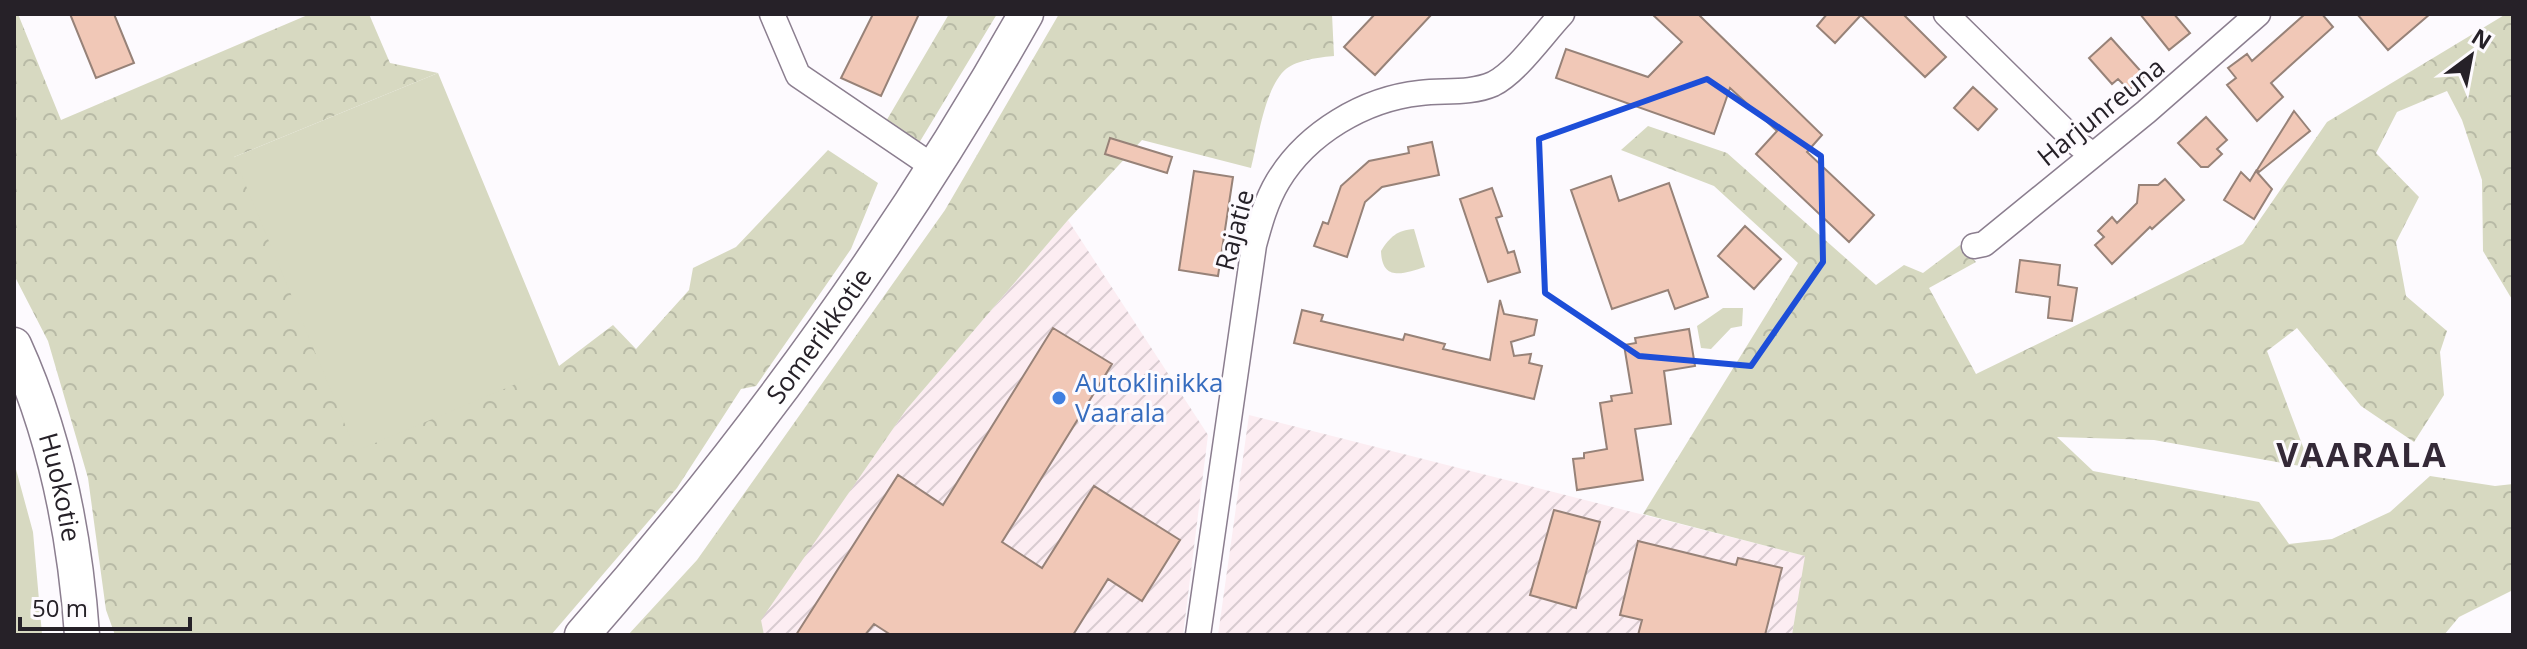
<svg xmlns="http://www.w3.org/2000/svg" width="2527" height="649" font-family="'Open Sans',sans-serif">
	<defs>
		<pattern id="industrial-furrows" width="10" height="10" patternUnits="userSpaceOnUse" patternTransform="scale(2)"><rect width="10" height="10" fill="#fcedf2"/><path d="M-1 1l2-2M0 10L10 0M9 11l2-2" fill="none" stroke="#d8cbd0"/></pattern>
		<pattern id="forest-crowns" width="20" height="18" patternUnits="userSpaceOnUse" patternTransform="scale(2)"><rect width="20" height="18" fill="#d7d9c1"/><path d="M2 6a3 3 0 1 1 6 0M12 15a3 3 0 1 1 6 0" fill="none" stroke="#b8baa6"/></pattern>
	</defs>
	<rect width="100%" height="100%" fill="#fdfafe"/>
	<path fill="url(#industrial-furrows)" d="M 1068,220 L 1208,435 L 1183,635 L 764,635 L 760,620 L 906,410 Z
		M 1249,415 L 1806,556 L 1792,635 L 1218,635 Z"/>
	<path fill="url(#forest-crowns)" d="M 14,14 L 18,14 L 61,120 L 310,14 L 369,14 L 390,63 L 438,73 L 234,157 L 559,366 L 613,325 L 636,349 L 689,290 L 693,268 L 736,247 L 828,150 L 878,183 L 851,249 L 756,386 L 741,389 L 677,488 L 551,635 L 115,635 L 106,610 L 88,478 L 48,341 L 14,275 Z
		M 949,14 L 997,14 L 919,143 L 885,123 Z
		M 1059,14 L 1332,14 L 1334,56 C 1321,57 1297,60 1286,69 C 1264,88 1258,141 1251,168 L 1142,140 L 1068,220 L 906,410 L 761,620 L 764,635 L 628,635 L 697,560 L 945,210 Z
		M 2506,14 L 2513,14 L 2513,301 L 2483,251 L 2482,180 L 2462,120 L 2447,91 L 2397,112 L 2376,153 L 2419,197 L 2396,242 L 2406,296 L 2447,331 L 2440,352 L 2444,395 L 2414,442 L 2361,406 L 2297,328 L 2267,351 L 2311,468 L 2154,440 L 2057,437 L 2093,471 L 2259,502 L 2289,544 L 2332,539 L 2390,512 L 2430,476 L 2495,486 L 2513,484 L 2513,590 L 2459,617 L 2444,635 L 1792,635 L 1805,556 L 1643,514 L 1798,263 L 1714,186 L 1621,150 L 1648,126 L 1727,153 L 1876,285 L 1904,265 L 1923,273 L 1960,245 L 1976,262 L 1929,288 L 1976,374 L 2243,244 L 2327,122 Z"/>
	<path fill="#d7d9c1" d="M 438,73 L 559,366 L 356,451 L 234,157 Z
		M 1414,229 L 1425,267 C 1405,273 1382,283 1381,251 C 1390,237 1397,230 1414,229 Z
		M 1723,308 L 1743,308 L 1742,326 L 1731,328 L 1711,349 L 1701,348 L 1697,326 Z
		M 14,462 L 33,532 L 42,634 L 38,635 L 14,635 Z"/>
	<path fill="#f1c8b7" stroke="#978278" stroke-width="2" d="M 70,14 L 114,14 L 134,63 L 96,78 Z
		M 873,14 L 919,14 L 881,96 L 841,78 Z
		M 1375,14 L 1432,14 L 1375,75 L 1344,47 Z
		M 1652,14 L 1698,14 L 1822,135 L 1807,152 L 1874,215 L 1849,242 L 1756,154 L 1777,131 L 1730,88 L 1714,134 L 1556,78 L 1566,49 L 1648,77 L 1682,42 Z
		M 1827,14 L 1903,14 L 1946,57 L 1925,77 L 1861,15 L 1835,43 L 1817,26 Z
		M 2140,14 L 2174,14 L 2190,33 L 2169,50 Z
		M 2305,14 L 2322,14 L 2333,27 L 2271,83 L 2283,97 L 2257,121 L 2227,85 L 2236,78 L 2228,68 L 2247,54 L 2252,61 Z
		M 2357,14 L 2430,14 L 2388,50 Z
		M 2111,38 L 2145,76 L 2129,90 L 2118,79 L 2112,84 L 2089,58 Z
		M 1973,87 L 1997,109 L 1978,130 L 1954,108 Z
		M 2294,111 L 2310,131 L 2259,172 L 2257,170 Z
		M 2206,117 L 2227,140 L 2217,149 L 2222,154 L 2208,167 L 2201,167 L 2178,143 Z
		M 1110,138 L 1172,157 L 1167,173 L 1105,154 Z
		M 1432,142 L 1439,175 L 1382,187 L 1365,202 L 1347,257 L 1314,246 L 1323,222 L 1328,224 L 1341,186 L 1369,161 L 1409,153 L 1408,147 Z
		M 1194,171 L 1233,177 L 1218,276 L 1179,270 Z
		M 2256,171 L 2272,189 L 2254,219 L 2224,200 L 2241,172 L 2250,181 Z
		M 1611,176 L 1619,201 L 1669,183 L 1708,297 L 1675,309 L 1668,290 L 1612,309 L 1571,190 Z
		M 2165,179 L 2184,200 L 2152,229 L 2150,227 L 2112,264 L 2095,245 L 2104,237 L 2098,231 L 2112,217 L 2117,223 L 2137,203 L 2139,185 L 2158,185 Z
		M 1492,188 L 1502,216 L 1496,218 L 1508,253 L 1514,251 L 1520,272 L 1488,282 L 1460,199 Z
		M 1745,226 L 1781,259 L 1754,289 L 1718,256 Z
		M 2020,260 L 2060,265 L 2058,285 L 2077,288 L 2072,321 L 2048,318 L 2050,297 L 2016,292 Z
		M 1500,300 L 1504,314 L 1537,320 L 1534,335 L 1511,342 L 1514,356 L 1531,354 L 1529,363 L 1542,366 L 1534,399 L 1294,343 L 1302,310 L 1323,315 L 1321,321 L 1403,340 L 1405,334 L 1445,344 L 1443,349 L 1490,360 Z
		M 1053,328 L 1112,364 L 1002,542 L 1042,568 L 1094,486 L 1180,540 L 1142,601 L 1108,579 L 1073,635 L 891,635 L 874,624 L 865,635 L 796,635 L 898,475 L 943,505 Z
		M 1689,329 L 1695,366 L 1664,371 L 1671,424 L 1635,429 L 1643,480 L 1577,490 L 1573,459 L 1584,458 L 1584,453 L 1607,449 L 1600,403 L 1612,401 L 1611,396 L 1632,393 L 1624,345 L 1636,343 L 1635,338 Z
		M 1554,510 L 1600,522 L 1576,608 L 1530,595 Z
		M 1638,541 L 1736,565 L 1738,558 L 1782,568 L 1765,635 L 1638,635 L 1642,620 L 1620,615 Z"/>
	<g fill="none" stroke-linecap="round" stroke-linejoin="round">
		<g stroke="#8b7e8f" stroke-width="27">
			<path id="street" d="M 772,14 L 798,75 L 935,168
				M 1946,14 L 2078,144 L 2093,155
				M 1974,246 L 1984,244 L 2146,112 L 2258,14
				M 1198,635 L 1254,245 C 1260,223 1266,201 1278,181 C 1307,133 1364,99 1420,93 C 1444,90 1470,94 1493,84 C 1517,72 1543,34 1562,14"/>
		</g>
		<g stroke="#8b7e8f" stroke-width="37">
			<g id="secondary">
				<path id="s1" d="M 14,345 C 56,437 75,535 82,635"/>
				<path id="s2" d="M 582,635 C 750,443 900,237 1026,14"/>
			</g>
		</g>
		<use href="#street" stroke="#fff" stroke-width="24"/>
		<use href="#secondary" stroke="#fff" stroke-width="34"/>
	</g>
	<path fill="none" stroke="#1d4ed8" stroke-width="6" stroke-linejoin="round" d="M 1707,79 L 1821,156 L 1823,262 L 1751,366 L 1639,356 L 1545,293 L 1539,139 Z"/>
	<circle fill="#3f7fe0" stroke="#fdfafe" stroke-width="3" cx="1059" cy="398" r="8"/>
	<g text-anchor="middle" stroke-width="6" stroke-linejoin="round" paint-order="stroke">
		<g font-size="26" fill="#262128" stroke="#fdfafe">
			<text transform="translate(2101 112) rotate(-39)" y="9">Harjunreuna</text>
			<text transform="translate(1235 230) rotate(-75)" y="9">Rajatie</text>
			<text dy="9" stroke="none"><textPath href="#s2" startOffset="382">Somerikkotie</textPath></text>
			<text dy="9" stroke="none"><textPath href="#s1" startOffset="150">Huokotie</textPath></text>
		</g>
		<g font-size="26" fill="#366cbe" stroke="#fdfafe" text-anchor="start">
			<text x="1075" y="392">Autoklinikka<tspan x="1075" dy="30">Vaarala</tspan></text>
		</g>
		<g font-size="34" font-weight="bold" letter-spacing="2" fill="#342937" stroke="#fdfafe">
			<text x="2362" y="467">VAARALA</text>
		</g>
	</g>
	<rect width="2527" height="649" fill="none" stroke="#262128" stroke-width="32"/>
	<g transform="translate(2471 56) rotate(32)" stroke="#fdfafe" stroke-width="6" paint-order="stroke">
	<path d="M0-6L14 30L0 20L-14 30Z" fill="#262128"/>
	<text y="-12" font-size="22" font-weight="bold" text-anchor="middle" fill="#262128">N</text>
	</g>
	<path d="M20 617v12h170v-12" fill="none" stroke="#262128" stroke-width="4"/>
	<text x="32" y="617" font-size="24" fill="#262128" stroke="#fdfafe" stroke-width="6" paint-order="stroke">50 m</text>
</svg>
